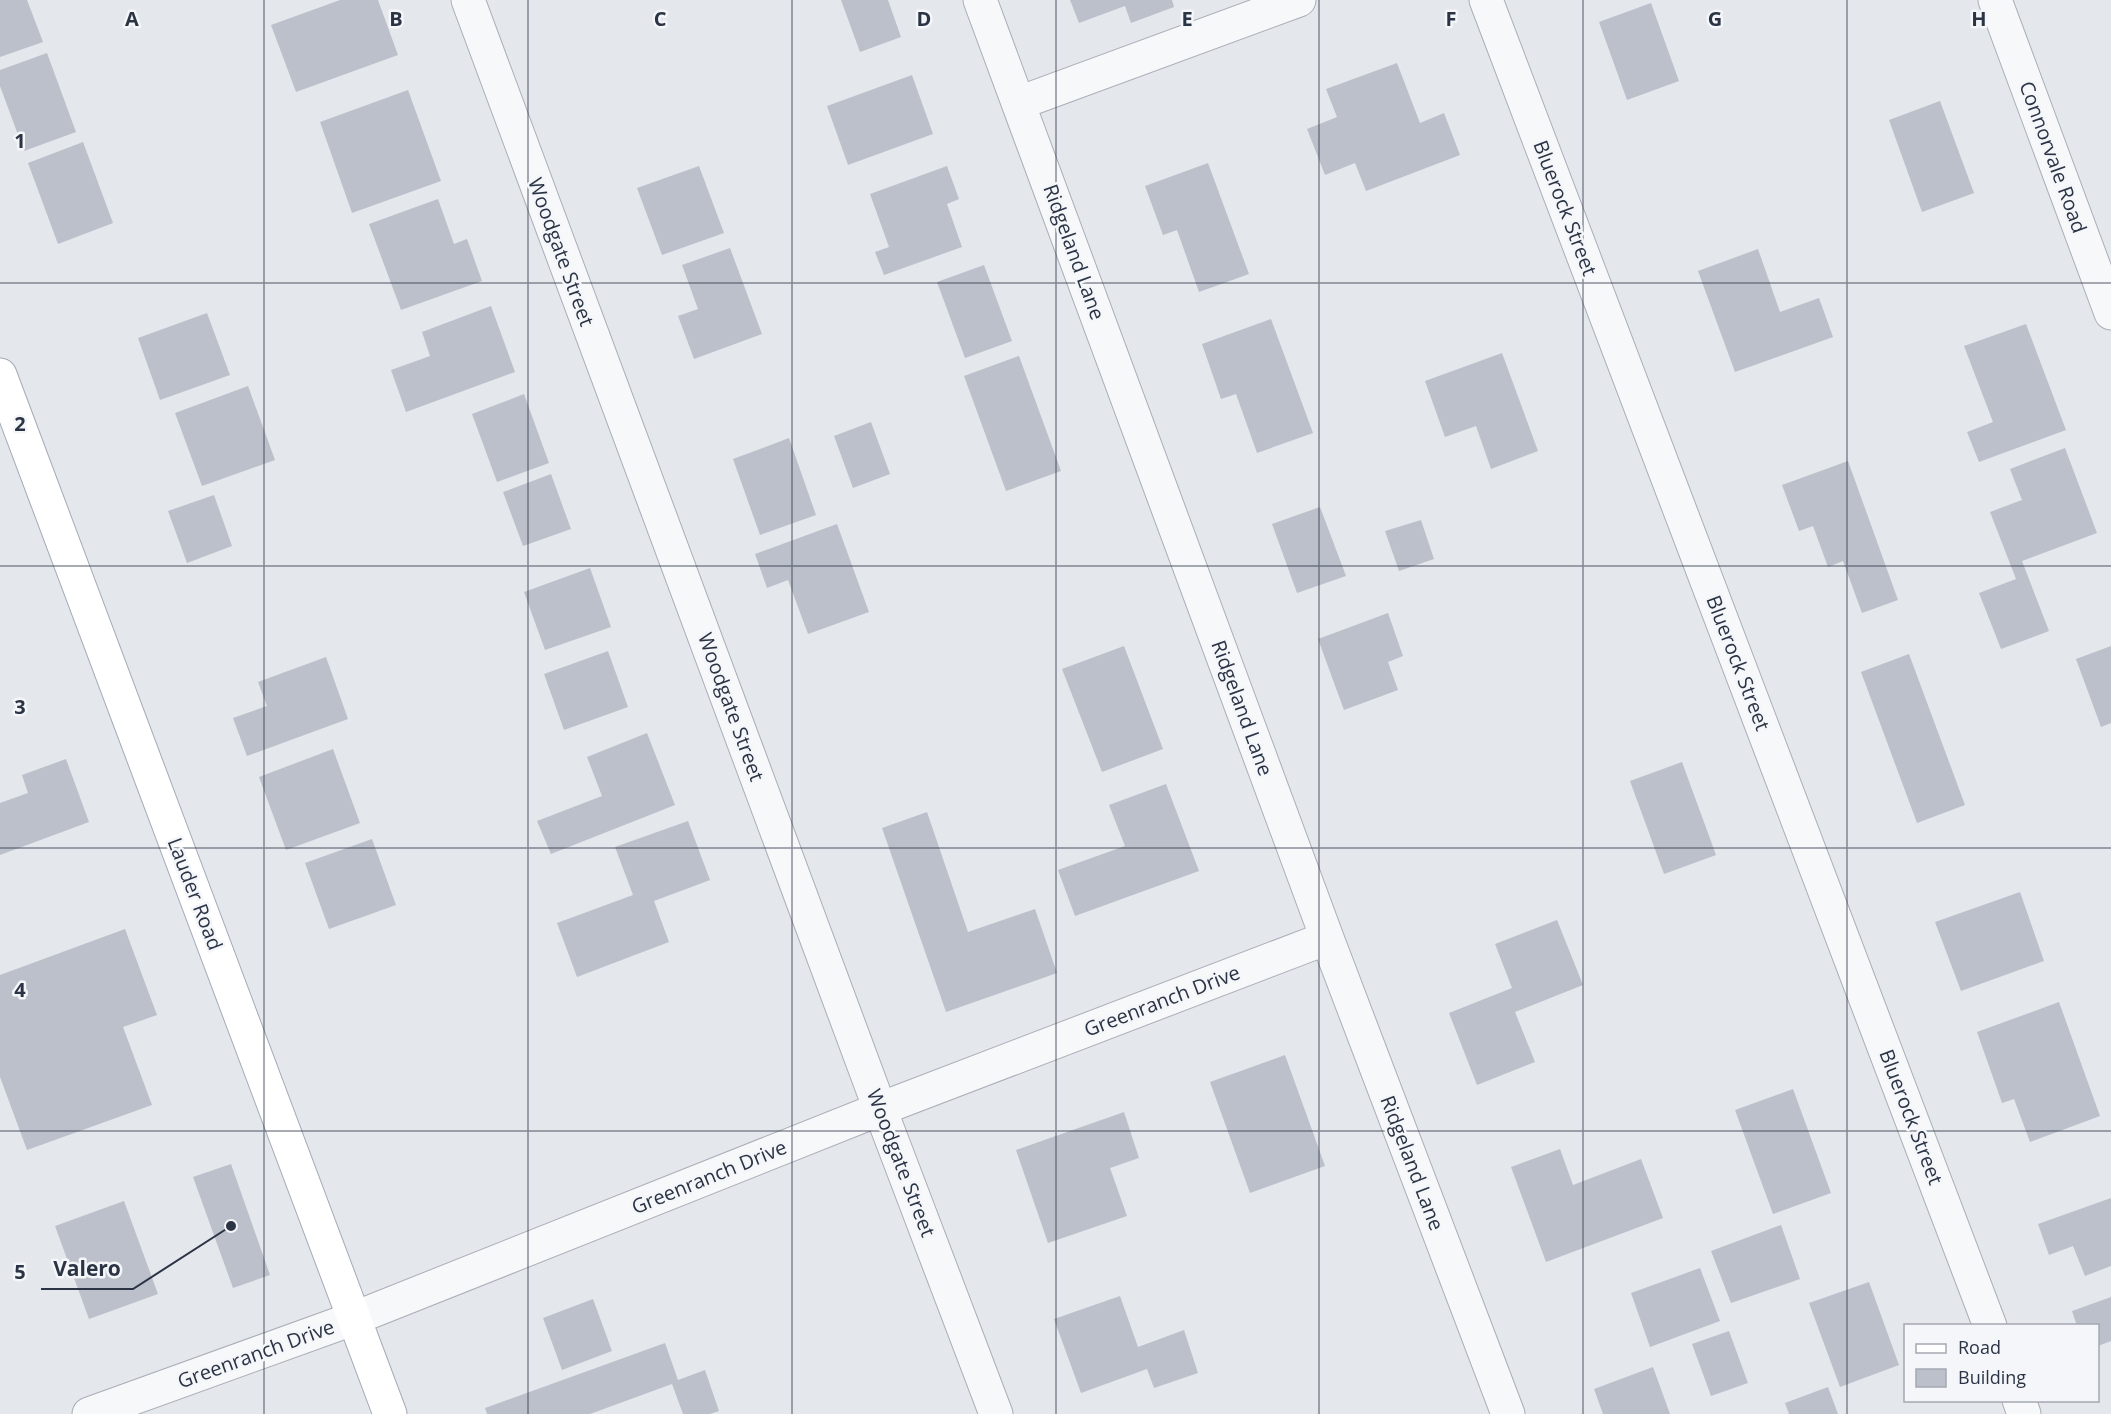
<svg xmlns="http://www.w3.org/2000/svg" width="2111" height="1414" font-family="'Open Sans',sans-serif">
	<rect width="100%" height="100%" fill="#e4e7ec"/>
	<path fill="#bbc0ca" d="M 0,0 L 27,0 L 43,42 L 0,57 Z
		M 340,0 L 378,0 L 398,55 L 296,92 L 271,25 Z
		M 841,0 L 888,0 L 901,37 L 860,52 Z
		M 1070,0 L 1172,0 L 1174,7 L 1131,23 L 1125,6 L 1079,23 Z
		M 1651,3 L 1679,81 L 1627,100 L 1599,22 Z
		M 47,53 L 76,132 L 24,151 L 0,86 L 0,70 Z
		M 1397,63 L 1420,123 L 1444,113 L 1460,155 L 1366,191 L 1355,163 L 1325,175 L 1307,129 L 1337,117 L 1326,89 Z
		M 912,75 L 933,134 L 848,165 L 827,106 Z
		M 408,90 L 441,181 L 352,213 L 320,122 Z
		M 1940,101 L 1974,193 L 1922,212 L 1889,120 Z
		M 83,142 L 113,223 L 58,244 L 28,163 Z
		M 1208,163 L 1249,274 L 1199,292 L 1177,230 L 1163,235 L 1145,186 Z
		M 699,166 L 724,233 L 662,255 L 637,188 Z
		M 947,166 L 959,199 L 947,204 L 962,247 L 884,275 L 875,252 L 889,247 L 870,194 Z
		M 438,199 L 454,244 L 467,239 L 482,281 L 401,310 L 369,224 Z
		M 730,248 L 762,334 L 694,359 L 678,316 L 698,309 L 682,265 Z
		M 1758,249 L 1780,312 L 1819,298 L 1833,337 L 1735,372 L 1698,271 Z
		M 984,265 L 1012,341 L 965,358 L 937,282 Z
		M 491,306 L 515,372 L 406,412 L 391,370 L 430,356 L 422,332 Z
		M 207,313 L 230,375 L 160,400 L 138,338 Z
		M 1271,319 L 1313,433 L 1257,453 L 1236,394 L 1221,399 L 1202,344 Z
		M 2026,324 L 2066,430 L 1979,462 L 1967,432 L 1993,422 L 1964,346 Z
		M 1502,353 L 1538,451 L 1491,469 L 1476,426 L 1445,437 L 1425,381 Z
		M 1019,356 L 1061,471 L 1006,491 L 964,376 Z
		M 248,386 L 275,460 L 202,486 L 175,413 Z
		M 524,394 L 549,463 L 497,482 L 472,414 Z
		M 871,422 L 890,474 L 853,488 L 834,436 Z
		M 789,438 L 816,515 L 760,535 L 733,459 Z
		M 2065,448 L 2097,533 L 2022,561 L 2049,631 L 2001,649 L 1979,593 L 2016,579 L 1990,512 L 2022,500 L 2010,469 Z
		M 1848,461 L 1898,600 L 1862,613 L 1843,561 L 1828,567 L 1813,526 L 1799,531 L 1782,485 Z
		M 551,474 L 571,529 L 523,546 L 503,492 Z
		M 214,495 L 232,546 L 187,563 L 168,511 Z
		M 1320,507 L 1346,576 L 1297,593 L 1272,524 Z
		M 1421,520 L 1434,559 L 1399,571 L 1385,531 Z
		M 837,524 L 869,612 L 808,634 L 788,580 L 767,588 L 755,554 Z
		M 590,568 L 611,627 L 545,650 L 524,592 Z
		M 1388,613 L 1403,656 L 1388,662 L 1398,690 L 1344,710 L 1318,639 Z
		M 1124,646 L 1163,749 L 1102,772 L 1062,669 Z
		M 2111,646 L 2111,723 L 2101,727 L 2076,659 Z
		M 608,651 L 628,707 L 564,730 L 544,674 Z
		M 1909,654 L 1965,805 L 1917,823 L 1861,672 Z
		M 326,657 L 348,719 L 247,756 L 233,718 L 267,706 L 258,682 Z
		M 647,733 L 675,805 L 551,854 L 537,821 L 602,796 L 587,757 Z
		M 333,749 L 360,823 L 286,850 L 259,777 Z
		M 66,759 L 89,822 L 0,855 L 0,803 L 28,793 L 22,775 Z
		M 1682,762 L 1716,855 L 1664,874 L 1630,781 Z
		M 1166,784 L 1199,871 L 1075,916 L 1058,870 L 1125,846 L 1109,805 Z
		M 927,812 L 968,932 L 1035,909 L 1057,973 L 946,1012 L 882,828 Z
		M 688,821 L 710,880 L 654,901 L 669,942 L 577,977 L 557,923 L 633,895 L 615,847 Z
		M 372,839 L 396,905 L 329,929 L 305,863 Z
		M 2020,892 L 2044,961 L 1961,991 L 1935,922 Z
		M 1557,920 L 1583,985 L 1515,1012 L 1535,1062 L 1477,1085 L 1449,1013 L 1512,988 L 1495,944 Z
		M 125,929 L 157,1015 L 123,1027 L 152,1105 L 27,1150 L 0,1077 L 0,975 Z
		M 2059,1002 L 2100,1116 L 2030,1142 L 2014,1099 L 2002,1103 L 1977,1032 Z
		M 1285,1055 L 1325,1166 L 1250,1193 L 1210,1082 Z
		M 1793,1089 L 1831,1193 L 1773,1214 L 1735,1110 Z
		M 1124,1112 L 1139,1158 L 1110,1168 L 1127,1216 L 1048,1243 L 1016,1150 Z
		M 1560,1149 L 1573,1185 L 1641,1159 L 1663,1218 L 1546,1262 L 1511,1167 Z
		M 231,1164 L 270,1275 L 233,1288 L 193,1177 Z
		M 2111,1198 L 2111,1266 L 2085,1276 L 2073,1246 L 2049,1255 L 2038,1224 Z
		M 124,1201 L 158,1294 L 89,1319 L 55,1226 Z
		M 1781,1225 L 1800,1279 L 1731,1303 L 1711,1251 Z
		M 1700,1268 L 1720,1321 L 1650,1347 L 1631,1293 Z
		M 1869,1282 L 1899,1365 L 1840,1387 L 1809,1303 Z
		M 1120,1296 L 1138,1347 L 1184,1330 L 1198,1373 L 1154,1388 L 1147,1369 L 1081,1393 L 1054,1319 Z
		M 2111,1297 L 2111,1341 L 2098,1346 L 2098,1326 L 2077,1326 L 2072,1311 Z
		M 593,1299 L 612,1351 L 562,1370 L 543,1318 Z
		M 1729,1331 L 1748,1383 L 1711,1396 L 1692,1344 Z
		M 665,1343 L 678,1380 L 705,1370 L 719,1411 L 710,1414 L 683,1414 L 672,1384 L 590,1414 L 487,1414 L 485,1408 Z
		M 1653,1367 L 1670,1414 L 1603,1414 L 1594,1389 Z
		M 1828,1387 L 1838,1414 L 1789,1414 L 1785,1403 Z"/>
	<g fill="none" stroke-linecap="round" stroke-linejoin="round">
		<g stroke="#a9aeb7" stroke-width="35">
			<path id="minor" d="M 468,0 L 880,1109 L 996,1414
				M 980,0 L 1327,938 L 1508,1414
				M 1486,0 L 1990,1326
				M 1995,0 L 2111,313
				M 1019,103 L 1299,0
				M 2019,1400 L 2024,1414
				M 89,1414 L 355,1318 L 880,1109 L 1327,938"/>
		</g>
		<g stroke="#a3abb8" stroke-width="35">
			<path id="major" d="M 0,375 L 390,1414"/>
		</g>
		<use href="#minor" stroke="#f7f8fa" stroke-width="33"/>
		<use href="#major" stroke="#fff" stroke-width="33"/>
	</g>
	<path fill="none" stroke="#2b3445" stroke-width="1.5" stroke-opacity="0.55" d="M 264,0 L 264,1414M 528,0 L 528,1414M 792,0 L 792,1414M 1056,0 L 1056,1414M 1319,0 L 1319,1414M 1583,0 L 1583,1414M 1847,0 L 1847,1414M 0,283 L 2111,283M 0,566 L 2111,566M 0,848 L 2111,848M 0,1131 L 2111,1131"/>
	<g text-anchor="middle" stroke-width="5" stroke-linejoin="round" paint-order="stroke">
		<g font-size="20" fill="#2b3445" stroke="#f4f6f9">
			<text transform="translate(2053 157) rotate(70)" y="7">Connorvale Road</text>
			<text transform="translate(1565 208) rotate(69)" y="7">Bluerock Street</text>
			<text transform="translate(561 252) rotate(70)" y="7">Woodgate Street</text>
			<text transform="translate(1074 252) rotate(70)" y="7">Ridgeland Lane</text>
			<text transform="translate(1738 663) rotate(69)" y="7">Bluerock Street</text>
			<text transform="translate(731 707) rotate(70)" y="7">Woodgate Street</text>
			<text transform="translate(1242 708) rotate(70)" y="7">Ridgeland Lane</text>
			<text transform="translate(195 894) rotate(69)" y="7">Lauder Road</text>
			<text transform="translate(1162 1001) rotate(-21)" y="7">Greenranch Drive</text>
			<text transform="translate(1911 1117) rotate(69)" y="7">Bluerock Street</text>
			<text transform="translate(901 1163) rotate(69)" y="7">Woodgate Street</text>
			<text transform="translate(1412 1163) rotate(69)" y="7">Ridgeland Lane</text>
			<text transform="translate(709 1177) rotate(-22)" y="7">Greenranch Drive</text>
			<text transform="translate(256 1354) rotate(-20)" y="7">Greenranch Drive</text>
		</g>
	</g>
	<g font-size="20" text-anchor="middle" font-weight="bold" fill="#2b3445" stroke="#f4f6f9" stroke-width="5" stroke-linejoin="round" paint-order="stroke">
		<text x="132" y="26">A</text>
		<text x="396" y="26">B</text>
		<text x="660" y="26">C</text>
		<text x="924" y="26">D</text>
		<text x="1187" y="26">E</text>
		<text x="1451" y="26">F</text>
		<text x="1715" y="26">G</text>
		<text x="1979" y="26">H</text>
		<text x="20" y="148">1</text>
		<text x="20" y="431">2</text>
		<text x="20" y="714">3</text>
		<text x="20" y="997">4</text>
		<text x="20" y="1279">5</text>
	</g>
	<path fill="none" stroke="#2b3445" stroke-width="2" d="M231 1226L133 1289H41"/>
	<circle fill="#2b3445" stroke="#f4f6f9" stroke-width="2" cx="231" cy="1226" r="6"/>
	<g font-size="21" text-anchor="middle" font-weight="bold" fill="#2b3445" stroke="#f4f6f9" stroke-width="5" stroke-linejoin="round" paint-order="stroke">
		<text x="87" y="1276">Valero</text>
	</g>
	<rect x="1904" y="1324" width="195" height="78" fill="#f4f6f9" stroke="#a4a8b1" stroke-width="1.5"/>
	<rect x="1916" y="1344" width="30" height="9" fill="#ffffff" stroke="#a4a8b1" stroke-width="1.5"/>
	<text x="1958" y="1354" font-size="18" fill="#2b3445">Road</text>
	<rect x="1916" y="1369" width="30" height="18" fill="#bbc0ca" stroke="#a4a8b1" stroke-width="1.5"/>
	<text x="1958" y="1384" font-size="18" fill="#2b3445">Building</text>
</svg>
